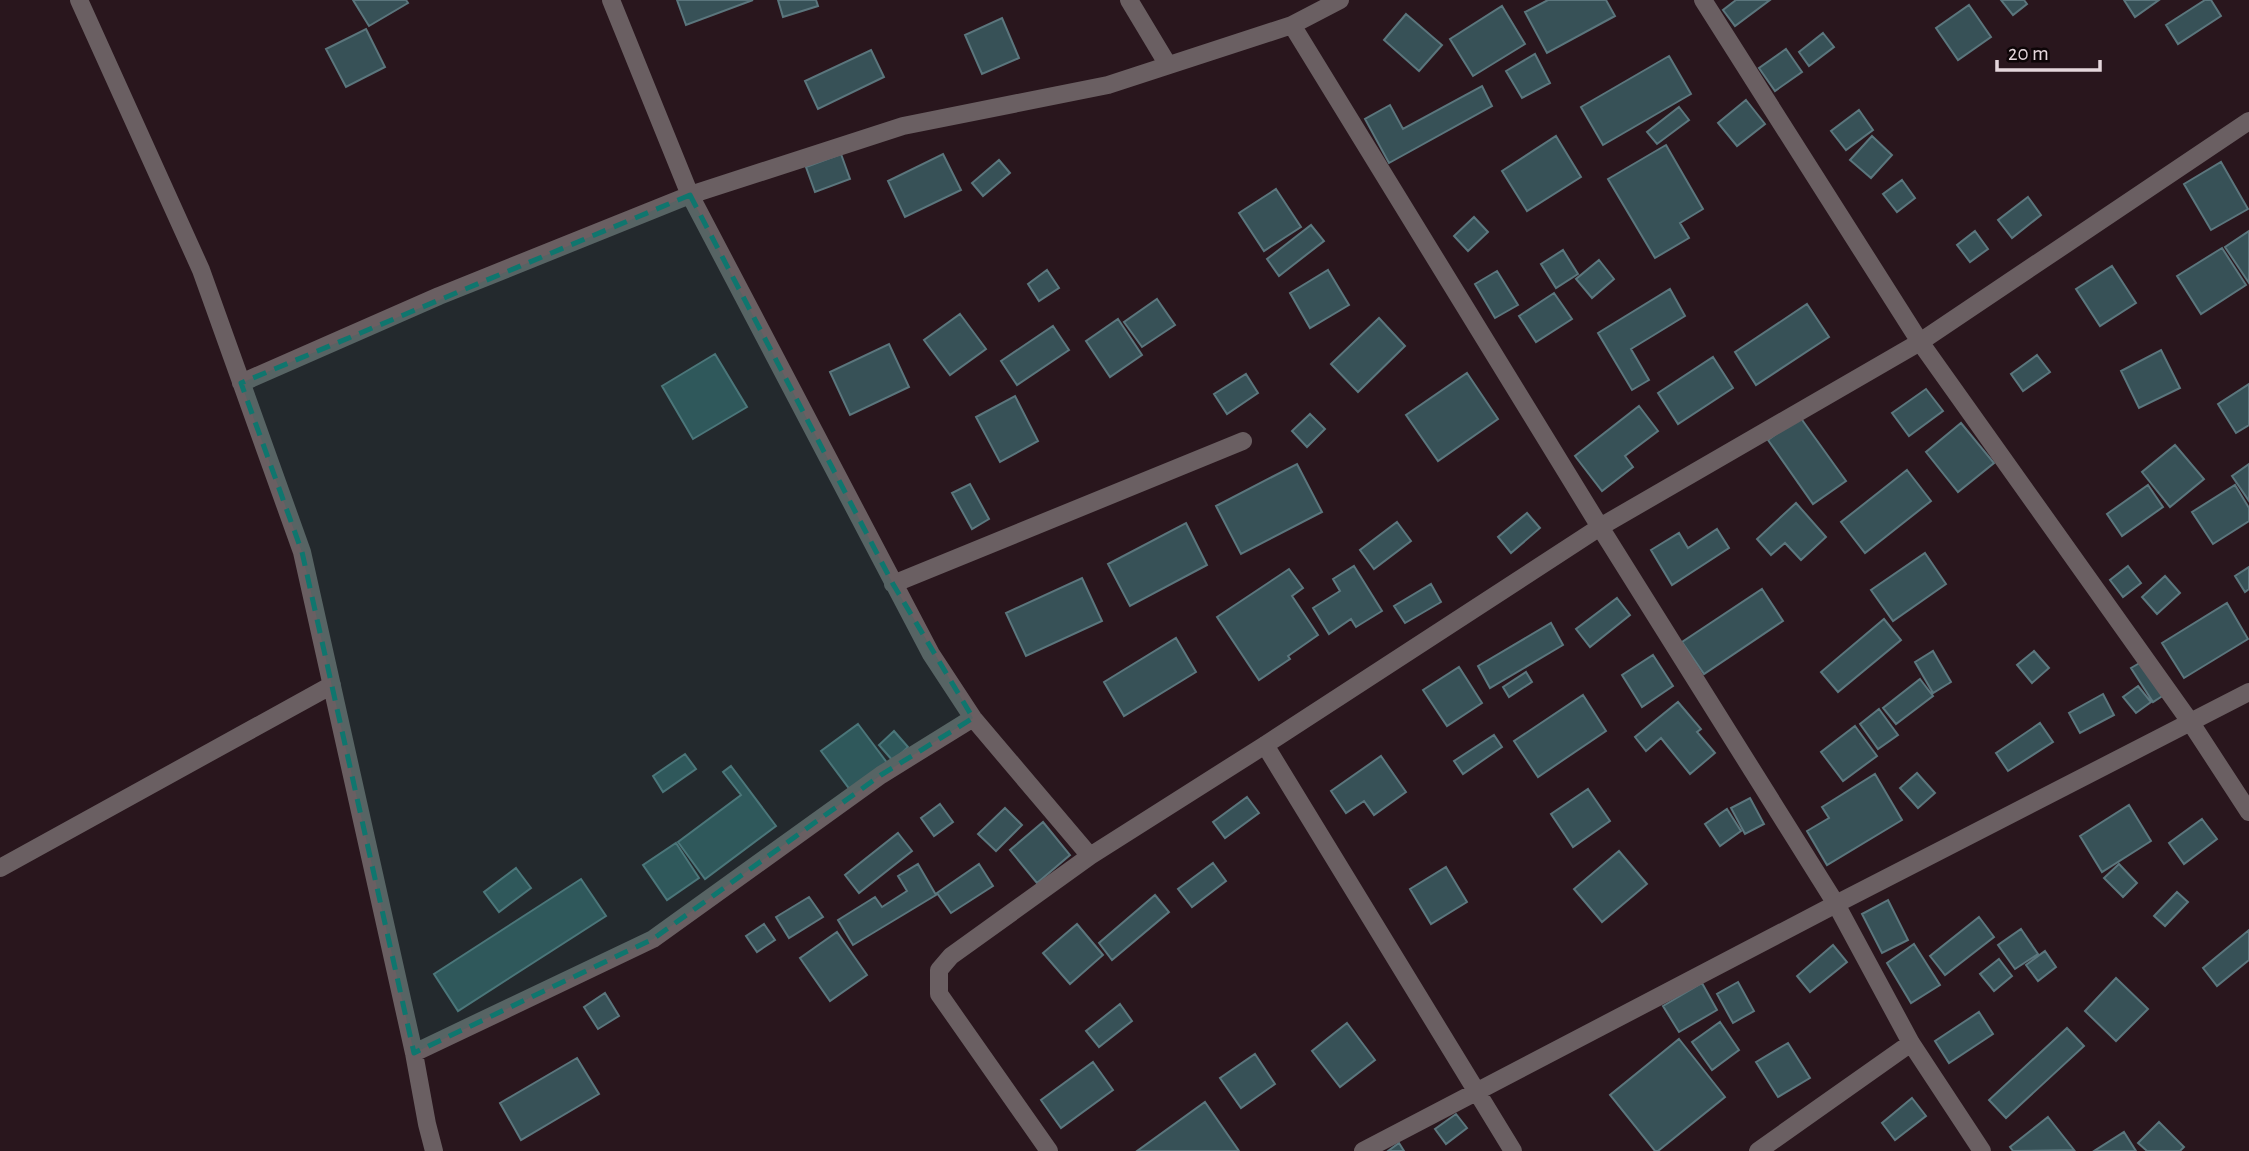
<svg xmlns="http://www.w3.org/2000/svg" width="2249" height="1151" font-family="'Alegreya Sans',sans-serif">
	<rect width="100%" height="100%" fill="#29161d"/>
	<path fill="#375157" stroke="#5b767d" stroke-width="2" d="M 353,0 L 406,0 L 408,3 L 369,26 Z
		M 677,0 L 753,0 L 686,25 Z
		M 778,0 L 816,0 L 818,6 L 783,17 Z
		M 1548,0 L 1606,0 L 1615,16 L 1547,53 L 1525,12 Z
		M 1736,0 L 1770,0 L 1735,26 L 1723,10 Z
		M 2001,0 L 2024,0 L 2027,4 L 2013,15 Z
		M 2124,0 L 2159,0 L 2135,17 Z
		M 2205,0 L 2211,0 L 2221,16 L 2178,44 L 2166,25 Z
		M 1969,5 L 1991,37 L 1958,60 L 1936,28 Z
		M 1502,6 L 1525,44 L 1473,76 L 1450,39 Z
		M 1406,14 L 1442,45 L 1419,71 L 1384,40 Z
		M 1002,18 L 1019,58 L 982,74 L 965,35 Z
		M 366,29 L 385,67 L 346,87 L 326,49 Z
		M 1823,33 L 1834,47 L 1809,66 L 1799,52 Z
		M 1786,49 L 1802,72 L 1775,91 L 1759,68 Z
		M 871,50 L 884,77 L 818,109 L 805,81 Z
		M 1535,54 L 1550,83 L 1522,98 L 1506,71 Z
		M 1669,56 L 1691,94 L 1603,145 L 1581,107 Z
		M 1482,86 L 1492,106 L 1389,163 L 1365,119 L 1390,105 L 1403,129 Z
		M 1746,100 L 1765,124 L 1737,146 L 1718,123 Z
		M 1679,107 L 1689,120 L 1657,144 L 1647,132 Z
		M 1859,110 L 1873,130 L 1846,150 L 1831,131 Z
		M 1556,136 L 1581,177 L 1527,211 L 1502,171 Z
		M 1872,136 L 1892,155 L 1871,178 L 1850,160 Z
		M 1666,145 L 1703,209 L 1680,223 L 1689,238 L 1655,258 L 1608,179 Z
		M 841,154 L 850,179 L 815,192 L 806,167 Z
		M 943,154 L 961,190 L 905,217 L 888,181 Z
		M 999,160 L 1010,173 L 983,196 L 972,183 Z
		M 2221,162 L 2248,209 L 2211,230 L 2184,184 Z
		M 1902,180 L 1915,198 L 1897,212 L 1883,194 Z
		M 1276,189 L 1301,227 L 1264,251 L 1239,213 Z
		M 2028,197 L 2041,215 L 2012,238 L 1998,220 Z
		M 1474,217 L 1488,232 L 1468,251 L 1454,236 Z
		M 1311,225 L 1324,241 L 1279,276 L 1267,259 Z
		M 1975,231 L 1988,249 L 1970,262 L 1957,245 Z
		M 2249,231 L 2249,283 L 2225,247 Z
		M 2222,248 L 2246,285 L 2201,314 L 2177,276 Z
		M 1563,250 L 1578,274 L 1556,288 L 1541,264 Z
		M 1599,260 L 1614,279 L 1592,298 L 1576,279 Z
		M 2112,266 L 2136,303 L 2100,326 L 2076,289 Z
		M 1047,270 L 1059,288 L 1039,301 L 1028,284 Z
		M 1328,270 L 1349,305 L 1310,328 L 1290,293 Z
		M 1497,271 L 1518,305 L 1495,318 L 1475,284 Z
		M 1670,289 L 1685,316 L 1631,349 L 1649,380 L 1632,390 L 1598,333 Z
		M 1554,293 L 1572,319 L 1536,342 L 1519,316 Z
		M 1157,299 L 1175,325 L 1142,347 L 1124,322 Z
		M 1807,304 L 1829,337 L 1756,385 L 1735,352 Z
		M 960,314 L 986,349 L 950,375 L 924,340 Z
		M 1379,318 L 1405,346 L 1358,392 L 1331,364 Z
		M 1118,319 L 1142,355 L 1110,377 L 1086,341 Z
		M 1053,326 L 1069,350 L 1017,385 L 1001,361 Z
		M 889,344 L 909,387 L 850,415 L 830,372 Z
		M 2161,350 L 2180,388 L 2139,408 L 2121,371 Z
		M 715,354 L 747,407 L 693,439 L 662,386 Z
		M 2037,355 L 2050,372 L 2023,391 L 2011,374 Z
		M 1713,357 L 1733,388 L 1678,424 L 1658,393 Z
		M 1467,373 L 1498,419 L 1438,461 L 1406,415 Z
		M 1246,374 L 1258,393 L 1227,414 L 1214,394 Z
		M 2249,384 L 2249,425 L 2236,433 L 2218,404 Z
		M 1926,389 L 1943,411 L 1909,436 L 1892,413 Z
		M 1015,396 L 1038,441 L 1000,462 L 976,417 Z
		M 1639,406 L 1658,431 L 1625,456 L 1633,467 L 1602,491 L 1575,456 Z
		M 1310,414 L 1325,429 L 1307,447 L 1292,431 Z
		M 1800,417 L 1846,481 L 1813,504 L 1768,440 Z
		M 1961,423 L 1994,463 L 1958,492 L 1926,452 Z
		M 2175,445 L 2204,479 L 2170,507 L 2142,472 Z
		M 1297,464 L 1322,512 L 1241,554 L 1216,506 Z
		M 2249,464 L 2249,501 L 2232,476 Z
		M 1907,470 L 1931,501 L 1865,553 L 1841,522 Z
		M 970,484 L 989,519 L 972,529 L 952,493 Z
		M 2148,485 L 2163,507 L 2122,536 L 2107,514 Z
		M 2235,485 L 2249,508 L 2249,521 L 2213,544 L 2192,512 Z
		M 1796,503 L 1826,537 L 1801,560 L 1785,543 L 1771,555 L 1757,539 Z
		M 1527,513 L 1540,528 L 1511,553 L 1498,537 Z
		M 1397,522 L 1411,541 L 1374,569 L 1360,550 Z
		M 1186,523 L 1207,565 L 1130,606 L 1108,564 Z
		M 1717,529 L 1729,548 L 1672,585 L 1651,550 L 1679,533 L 1688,548 Z
		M 1925,553 L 1946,584 L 1893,621 L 1871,590 Z
		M 1354,566 L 1382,611 L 1356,627 L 1351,619 L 1329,634 L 1313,608 L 1340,591 L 1333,579 Z
		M 2128,566 L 2141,583 L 2123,597 L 2110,580 Z
		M 2249,567 L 2249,589 L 2245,592 L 2235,576 Z
		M 1289,569 L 1303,588 L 1292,596 L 1318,635 L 1288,656 L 1290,659 L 1259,680 L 1217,617 Z
		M 2165,576 L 2180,593 L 2157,614 L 2142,597 Z
		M 1082,578 L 1102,621 L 1026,656 L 1006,613 Z
		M 1431,584 L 1441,602 L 1405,623 L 1394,606 Z
		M 1762,589 L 1783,621 L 1704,674 L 1682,642 Z
		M 1617,598 L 1630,615 L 1590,647 L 1576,629 Z
		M 2227,603 L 2248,639 L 2184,678 L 2162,643 Z
		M 1884,619 L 1901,640 L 1838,692 L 1821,672 Z
		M 1551,623 L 1563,645 L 1490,688 L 1478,666 Z
		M 1176,638 L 1196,672 L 1124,716 L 1104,682 Z
		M 1933,651 L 1951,682 L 1933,693 L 1915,662 Z
		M 2034,651 L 2049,668 L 2032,683 L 2017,665 Z
		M 1653,655 L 1673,686 L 1642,707 L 1622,675 Z
		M 2143,661 L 2164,695 L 2153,702 L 2131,668 Z
		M 1459,667 L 1482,703 L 1447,726 L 1423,690 Z
		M 1526,672 L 1532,682 L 1509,697 L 1503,687 Z
		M 1920,679 L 1933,696 L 1896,724 L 1883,708 Z
		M 2138,686 L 2151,702 L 2136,713 L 2123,697 Z
		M 2103,694 L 2114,715 L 2080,733 L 2069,713 Z
		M 1583,695 L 1606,731 L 1538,777 L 1514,741 Z
		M 1678,702 L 1701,729 L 1697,732 L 1715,753 L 1690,774 L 1661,738 L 1646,751 L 1635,737 Z
		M 1879,709 L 1898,735 L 1878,749 L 1860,724 Z
		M 2040,723 L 2053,742 L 2008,771 L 1996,753 Z
		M 858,724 L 888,764 L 851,791 L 821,751 Z
		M 1855,726 L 1877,756 L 1843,781 L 1821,752 Z
		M 894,731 L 908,747 L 893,761 L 879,745 Z
		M 1494,735 L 1502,747 L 1463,774 L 1454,761 Z
		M 685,754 L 696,769 L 663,792 L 653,776 Z
		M 1381,756 L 1406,792 L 1374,815 L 1364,801 L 1346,813 L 1331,791 Z
		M 731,766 L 776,826 L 705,879 L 678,842 L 741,795 L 723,772 Z
		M 1917,773 L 1935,793 L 1918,808 L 1900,788 Z
		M 1875,774 L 1902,820 L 1827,865 L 1807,831 L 1829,818 L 1822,807 Z
		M 1588,789 L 1610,821 L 1573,847 L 1551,814 Z
		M 1247,797 L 1259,813 L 1225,838 L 1213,822 Z
		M 1750,798 L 1764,824 L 1745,834 L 1731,808 Z
		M 940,804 L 953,822 L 934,836 L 921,818 Z
		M 2129,805 L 2151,841 L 2102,872 L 2080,836 Z
		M 1005,808 L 1022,825 L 996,851 L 978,834 Z
		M 1727,809 L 1741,831 L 1720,846 L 1705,824 Z
		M 2202,819 L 2217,839 L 2184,864 L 2169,843 Z
		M 1043,822 L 1070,855 L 1037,883 L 1010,850 Z
		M 898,833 L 912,851 L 859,893 L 845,875 Z
		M 676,843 L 699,878 L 667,900 L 643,865 Z
		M 1619,851 L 1647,884 L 1602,922 L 1574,889 Z
		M 1213,863 L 1226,881 L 1192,907 L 1178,889 Z
		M 918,864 L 936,895 L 853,945 L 838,920 L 875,897 L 882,907 L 907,891 L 898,876 Z
		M 979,864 L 993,886 L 951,913 L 937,893 Z
		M 2119,864 L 2137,883 L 2123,897 L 2104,878 Z
		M 1446,867 L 1467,902 L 1431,924 L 1410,889 Z
		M 516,868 L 531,888 L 499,912 L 484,892 Z
		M 581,879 L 606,916 L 458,1011 L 434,974 Z
		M 2177,892 L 2188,902 L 2165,926 L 2154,916 Z
		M 1155,895 L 1169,912 L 1112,960 L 1099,943 Z
		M 809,897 L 823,917 L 789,938 L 776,917 Z
		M 1888,900 L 1908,940 L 1882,953 L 1862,914 Z
		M 1979,917 L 1994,937 L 1945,975 L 1930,956 Z
		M 764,924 L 775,940 L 757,952 L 746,936 Z
		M 1077,924 L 1103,955 L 1070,984 L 1043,953 Z
		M 2021,929 L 2038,954 L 2015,969 L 1998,945 Z
		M 2249,930 L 2249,960 L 2217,986 L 2203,968 Z
		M 837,932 L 867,975 L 830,1001 L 800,958 Z
		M 1914,944 L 1940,985 L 1911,1003 L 1887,963 Z
		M 1833,945 L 1847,962 L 1810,992 L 1797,976 Z
		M 2045,951 L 2056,967 L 2038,981 L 2026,965 Z
		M 1999,959 L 2012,976 L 1994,991 L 1980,974 Z
		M 2116,978 L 2148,1009 L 2116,1041 L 2085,1011 Z
		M 1738,982 L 1754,1011 L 1733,1023 L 1717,994 Z
		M 1702,983 L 1717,1010 L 1679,1032 L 1663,1006 Z
		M 605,993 L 619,1016 L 598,1029 L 584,1007 Z
		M 1120,1004 L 1132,1021 L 1099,1047 L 1086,1031 Z
		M 1979,1012 L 1993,1034 L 1949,1063 L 1935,1041 Z
		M 1720,1022 L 1739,1050 L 1712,1070 L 1692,1042 Z
		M 1347,1023 L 1375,1060 L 1340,1087 L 1312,1051 Z
		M 2067,1028 L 2084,1046 L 2006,1118 L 1989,1100 Z
		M 1679,1039 L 1725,1097 L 1658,1151 L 1655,1151 L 1610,1095 Z
		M 1788,1043 L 1810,1078 L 1778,1097 L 1756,1062 Z
		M 1255,1054 L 1275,1084 L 1241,1108 L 1220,1078 Z
		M 577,1058 L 599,1094 L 521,1140 L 500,1103 Z
		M 1093,1062 L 1113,1090 L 1061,1128 L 1041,1100 Z
		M 1912,1098 L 1926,1116 L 1895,1140 L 1882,1123 Z
		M 1205,1102 L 1239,1151 L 1137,1151 Z
		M 1456,1114 L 1467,1128 L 1446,1144 L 1435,1129 Z
		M 2048,1117 L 2074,1150 L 2013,1151 L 2010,1147 Z
		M 2159,1122 L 2184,1147 L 2180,1151 L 2147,1151 L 2138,1143 Z
		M 2124,1132 L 2136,1151 L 2094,1151 Z
		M 1399,1143 L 1404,1151 L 1388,1151 Z"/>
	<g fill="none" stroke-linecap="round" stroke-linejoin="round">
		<path stroke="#6a5f62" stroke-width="18" d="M 79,0 L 201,270 L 302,552 L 414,1053 L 427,1124 L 434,1151
			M 611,0 L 690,195 L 931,654 L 973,718 L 1090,856
			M 1129,0 L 1168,65
			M 1703,0 L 1920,342 L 2191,723 L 2249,812
			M 1292,25 L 1600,527 L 1836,904 L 1911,1043 L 1982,1151
			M 241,383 L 439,296 L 690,195 L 903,126 L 1108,85 L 1292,25 L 1340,0
			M 893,584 L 1243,441
			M 1265,745 L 1513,1151
			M 0,868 L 332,685
			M 414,1053 L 653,939 L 881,775 L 973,718
			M 1049,1151 L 939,994 L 939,970 L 951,956 L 1090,856 L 1265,745 L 1600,527 L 1920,342 L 2249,121
			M 1363,1151 L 1836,904 L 2249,692
			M 1758,1151 L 1911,1043"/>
	</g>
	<path fill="#0f766e" fill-opacity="0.2" stroke="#0f766e" stroke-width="5" stroke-dasharray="14 9" stroke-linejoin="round" d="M 690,195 L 893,584 L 973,718 L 881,775 L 653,939 L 414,1053 L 302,552 L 241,383 Z"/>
	<path d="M1997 60v10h103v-10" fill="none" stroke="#e4d6db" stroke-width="3.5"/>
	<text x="2008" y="60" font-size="21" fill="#e4d6db" stroke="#0d0507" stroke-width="5" paint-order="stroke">20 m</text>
</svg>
